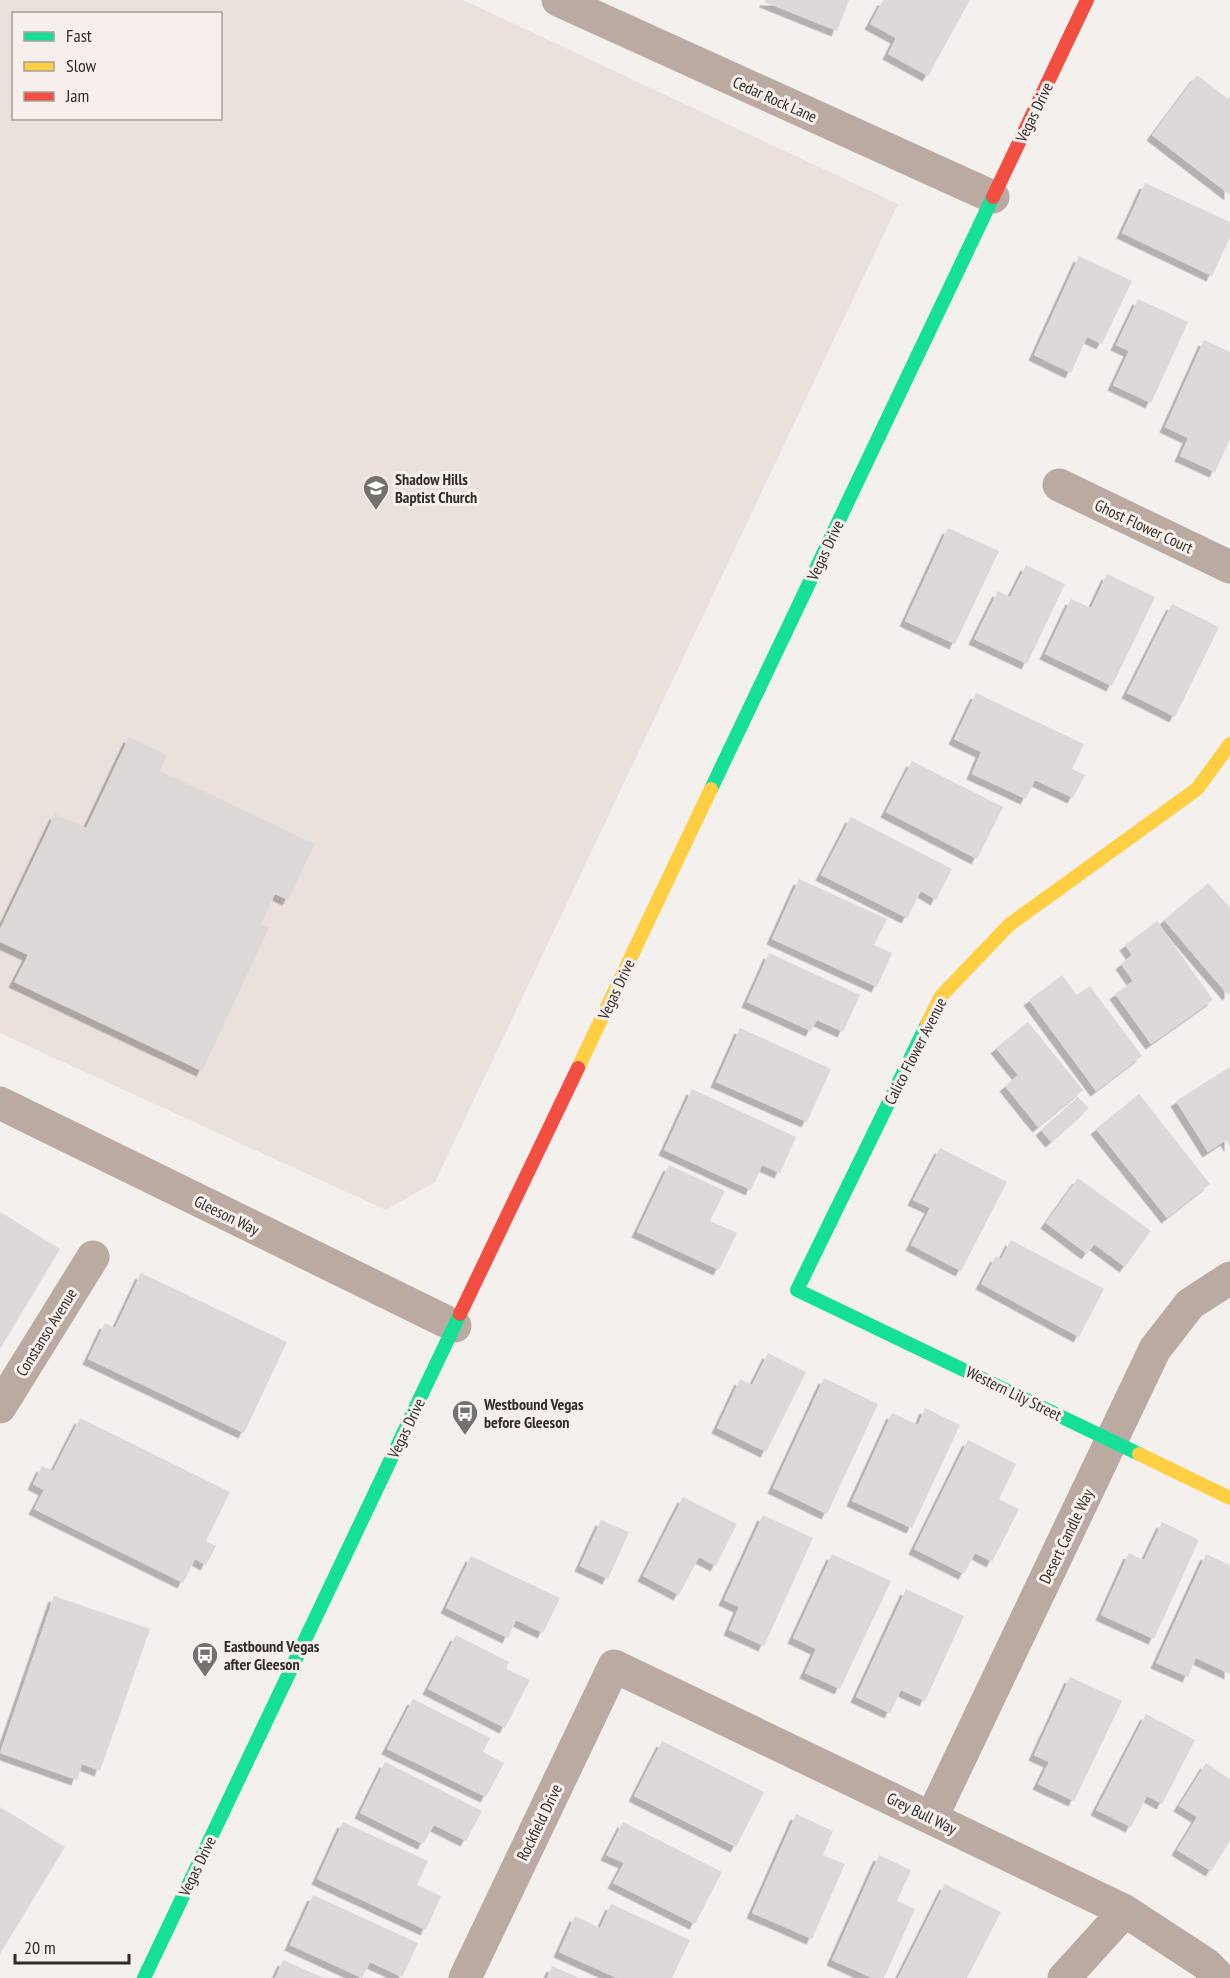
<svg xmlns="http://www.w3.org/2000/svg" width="1230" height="1978" font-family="'PT Sans Narrow',sans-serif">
	<defs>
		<filter id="shadow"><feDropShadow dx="-5.5" dy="5.5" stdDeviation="0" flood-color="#0004"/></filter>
	</defs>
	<rect width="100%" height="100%" fill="#f4f0ee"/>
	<path fill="#eae1dc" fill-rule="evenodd" d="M 0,0 L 463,0 L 898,204 L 435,1182 L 386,1210 L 0,1033 ZM 14,14 L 220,14 L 220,118 L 14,118 Z"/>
	<path fill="#dcd9d8" filter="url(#shadow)" d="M 765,0 L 849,0 L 837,31 L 765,2 Z
		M 883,0 L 970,0 L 928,76 L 888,54 L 896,38 L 870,24 Z
		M 1197,75 L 1228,99 L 1230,97 L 1230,195 L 1152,135 Z
		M 1145,183 L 1230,222 L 1230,237 L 1212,276 L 1122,233 Z
		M 1079,256 L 1132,281 L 1102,344 L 1087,337 L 1071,373 L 1034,355 Z
		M 1138,299 L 1188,322 L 1151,403 L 1113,385 L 1129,351 L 1116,345 Z
		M 1204,340 L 1230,352 L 1230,439 L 1215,472 L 1180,456 L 1188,438 L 1165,427 Z
		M 948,528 L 999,551 L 955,644 L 905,621 Z
		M 1026,565 L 1065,584 L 1027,664 L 974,639 L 998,591 L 1010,597 Z
		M 1107,574 L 1155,597 L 1112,686 L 1045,654 L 1071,599 L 1091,608 Z
		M 1172,604 L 1219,627 L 1175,717 L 1127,693 Z
		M 976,693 L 1084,744 L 1072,769 L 1085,775 L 1073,798 L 1035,780 L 1026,799 L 972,774 L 981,752 L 954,739 Z
		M 129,737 L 167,755 L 160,771 L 315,844 L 288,900 L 275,894 L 261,924 L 269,928 L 202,1071 L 14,982 L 28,955 L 0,942 L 0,929 L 55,814 L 86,828 Z
		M 912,761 L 1003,807 L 977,859 L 886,812 Z
		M 851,817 L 952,869 L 936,900 L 921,891 L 907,918 L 821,875 Z
		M 799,879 L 887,919 L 874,945 L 892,953 L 877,987 L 772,939 Z
		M 1208,883 L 1230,908 L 1230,993 L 1228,995 L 1164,920 Z
		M 1157,921 L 1213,1000 L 1151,1044 L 1115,994 L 1133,981 L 1121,964 L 1132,955 L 1125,945 Z
		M 769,953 L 860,995 L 843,1032 L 817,1020 L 811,1031 L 747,1002 Z
		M 1062,975 L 1077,995 L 1090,986 L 1142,1056 L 1096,1091 L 1029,1000 Z
		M 1028,1022 L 1083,1090 L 1038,1127 L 1005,1086 L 1018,1075 L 996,1048 Z
		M 740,1028 L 831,1069 L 807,1122 L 716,1082 Z
		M 1230,1067 L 1230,1147 L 1226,1140 L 1208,1152 L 1176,1101 Z
		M 692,1089 L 796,1137 L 780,1173 L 762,1165 L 751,1190 L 664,1150 Z
		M 1139,1094 L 1210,1184 L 1167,1218 L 1096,1129 Z
		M 1078,1097 L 1089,1108 L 1051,1142 L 1041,1130 Z
		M 940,1148 L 1007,1182 L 961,1271 L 911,1245 L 930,1208 L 913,1200 Z
		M 669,1165 L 725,1191 L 710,1221 L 737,1233 L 719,1270 L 637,1232 Z
		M 1078,1178 L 1151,1231 L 1125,1267 L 1094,1244 L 1087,1254 L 1046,1223 Z
		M 0,1212 L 60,1249 L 0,1349 Z
		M 1011,1240 L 1104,1289 L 1079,1337 L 981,1284 L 996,1256 L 1001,1259 Z
		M 141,1273 L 287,1342 L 244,1433 L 88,1359 L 105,1323 L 115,1328 Z
		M 768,1353 L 806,1372 L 766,1452 L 717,1428 L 740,1379 L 752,1385 Z
		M 824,1378 L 878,1404 L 827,1514 L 773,1488 Z
		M 925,1408 L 960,1425 L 912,1528 L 852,1501 L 892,1413 L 918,1425 Z
		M 80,1418 L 230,1492 L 206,1541 L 216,1546 L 206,1565 L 195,1559 L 183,1583 L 34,1509 L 44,1490 L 33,1484 L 42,1466 L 53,1471 Z
		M 968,1440 L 1016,1464 L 999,1499 L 1019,1509 L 992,1562 L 975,1553 L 964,1574 L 914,1549 Z
		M 683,1497 L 737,1524 L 716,1566 L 699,1557 L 679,1595 L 643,1576 Z
		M 763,1515 L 813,1538 L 764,1646 L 729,1630 L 739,1607 L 724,1600 Z
		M 601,1520 L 629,1532 L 608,1579 L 580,1566 Z
		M 1162,1522 L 1199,1540 L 1154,1639 L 1101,1615 L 1129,1553 L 1144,1560 Z
		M 832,1554 L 891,1581 L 840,1689 L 805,1673 L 816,1649 L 793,1638 Z
		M 1206,1554 L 1230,1565 L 1230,1674 L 1196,1658 L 1188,1677 L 1156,1663 Z
		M 471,1556 L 560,1598 L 543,1633 L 516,1620 L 508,1638 L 446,1608 Z
		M 906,1589 L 964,1616 L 925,1701 L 901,1690 L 890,1713 L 856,1697 Z
		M 54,1596 L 150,1629 L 100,1771 L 82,1764 L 77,1780 L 0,1753 Z
		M 456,1635 L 509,1662 L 506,1669 L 530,1680 L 505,1728 L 428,1689 Z
		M 1070,1677 L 1122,1701 L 1074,1801 L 1038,1784 L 1049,1762 L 1034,1755 Z
		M 413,1699 L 490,1738 L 483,1752 L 504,1763 L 486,1797 L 387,1749 Z
		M 1146,1714 L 1195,1740 L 1162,1804 L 1147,1796 L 1131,1827 L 1096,1810 Z
		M 662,1741 L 764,1792 L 736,1847 L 634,1796 Z
		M 385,1762 L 482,1811 L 466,1841 L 434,1825 L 423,1844 L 360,1813 Z
		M 1206,1763 L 1230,1779 L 1230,1841 L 1211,1871 L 1177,1850 L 1197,1817 L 1179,1806 Z
		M 0,1807 L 65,1847 L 0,1954 Z
		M 796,1814 L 833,1831 L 823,1855 L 845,1864 L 812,1939 L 752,1913 Z
		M 343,1822 L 428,1861 L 417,1885 L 441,1896 L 426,1930 L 317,1879 Z
		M 623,1822 L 722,1872 L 695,1924 L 613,1883 L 624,1863 L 606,1855 Z
		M 879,1855 L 911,1870 L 897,1901 L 915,1909 L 884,1978 L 872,1978 L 832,1960 Z
		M 945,1884 L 1001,1912 L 967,1978 L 898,1978 Z
		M 313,1895 L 418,1943 L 402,1977 L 370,1962 L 362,1978 L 290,1945 Z
		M 611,1904 L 690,1940 L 672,1978 L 617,1978 L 559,1952 L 575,1916 L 600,1928 Z
		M 283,1960 L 324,1978 L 275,1978 Z
		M 552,1966 L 579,1978 L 547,1978 Z"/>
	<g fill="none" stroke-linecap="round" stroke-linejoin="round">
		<path stroke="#baaaa2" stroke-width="33" d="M 558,0 L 993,197
			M 1059,485 L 1230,567
			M 0,1103 L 455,1326
			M 0,1407 L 93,1257
			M 932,1817 L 1155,1349 L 1190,1304 L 1230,1278
			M 465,1978 L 614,1666 L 1125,1911 L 1206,1964 L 1220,1978
			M 1064,1978 L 1125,1911"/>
		<path stroke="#16e098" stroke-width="14" d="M 711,789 L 993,197
			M 927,1024 L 797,1290 L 1139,1454
			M 144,1978 L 460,1314"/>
		<path stroke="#ffcf43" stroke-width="14" d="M 927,1024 L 941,996 L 1009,925 L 1197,789 L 1230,744
			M 578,1068 L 711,789
			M 1139,1454 L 1230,1498"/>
		<path stroke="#f24e42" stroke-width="14" d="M 993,197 L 1087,0
			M 460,1314 L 578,1068"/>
	</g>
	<defs>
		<g id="school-pin" transform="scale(1.35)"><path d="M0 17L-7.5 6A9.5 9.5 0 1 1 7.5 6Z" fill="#75716f" stroke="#f7efeb"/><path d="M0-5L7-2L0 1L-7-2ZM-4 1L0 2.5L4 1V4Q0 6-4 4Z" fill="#fff"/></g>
		<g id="bus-pin" transform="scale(1.35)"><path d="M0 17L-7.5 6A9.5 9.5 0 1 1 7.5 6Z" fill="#75716f" stroke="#f7efeb"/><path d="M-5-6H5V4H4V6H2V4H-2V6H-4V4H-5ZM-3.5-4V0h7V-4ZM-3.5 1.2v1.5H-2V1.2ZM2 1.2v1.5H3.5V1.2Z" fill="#fff"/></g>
	</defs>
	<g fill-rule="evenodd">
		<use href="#school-pin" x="376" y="488"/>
		<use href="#bus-pin" x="465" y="1413"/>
		<use href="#bus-pin" x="205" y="1655"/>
	</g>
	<g text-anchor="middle" stroke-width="6" stroke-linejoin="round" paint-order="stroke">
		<g font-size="16" fill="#302d2b" stroke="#f7efeb">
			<text transform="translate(775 99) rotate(24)" y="6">Cedar Rock Lane</text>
			<text transform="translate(1034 112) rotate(-64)" y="6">Vegas Drive</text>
			<text transform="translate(1144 526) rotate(25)" y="6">Ghost Flower Court</text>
			<text transform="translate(825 550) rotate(-65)" y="6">Vegas Drive</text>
			<text transform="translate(616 989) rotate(-65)" y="6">Vegas Drive</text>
			<text transform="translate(915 1051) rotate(-63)" y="6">Calico Flower Avenue</text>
			<text transform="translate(227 1215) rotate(26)" y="6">Gleeson Way</text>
			<text transform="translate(46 1332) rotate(-58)" y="6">Constanso Avenue</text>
			<text transform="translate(1014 1393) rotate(26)" y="6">Western Lily Street</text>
			<text transform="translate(406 1428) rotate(-64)" y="6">Vegas Drive</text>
			<text transform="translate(1066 1536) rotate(-64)" y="6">Desert Candle Way</text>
			<text transform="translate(922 1813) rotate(26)" y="6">Grey Bull Way</text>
			<text transform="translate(539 1822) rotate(-64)" y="6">Rockfield Drive</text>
			<text transform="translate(197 1866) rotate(-64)" y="6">Vegas Drive</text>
		</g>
		<g font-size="16" font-weight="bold" fill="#302d2b" stroke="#f7efeb" text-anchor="start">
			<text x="395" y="485">Shadow Hills<tspan x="395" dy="18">Baptist Church</tspan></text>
			<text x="484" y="1410">Westbound Vegas<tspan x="484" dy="18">before Gleeson</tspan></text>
			<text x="224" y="1652">Eastbound Vegas<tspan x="224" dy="18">after Gleeson</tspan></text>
		</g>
	</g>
	<rect x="12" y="12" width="210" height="108" fill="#f7efeb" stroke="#a7a19e" stroke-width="1.5"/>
	<rect x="24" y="32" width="30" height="9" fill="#16e098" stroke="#a7a19e" stroke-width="1.5"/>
	<text x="66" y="42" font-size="18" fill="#302d2b">Fast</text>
	<rect x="24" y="62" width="30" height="9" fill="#ffcf43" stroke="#a7a19e" stroke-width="1.5"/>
	<text x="66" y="72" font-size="18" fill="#302d2b">Slow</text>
	<rect x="24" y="92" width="30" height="9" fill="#f24e42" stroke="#a7a19e" stroke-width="1.5"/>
	<text x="66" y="102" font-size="18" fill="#302d2b">Jam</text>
	<path d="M15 1954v9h114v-9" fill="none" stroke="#302d2b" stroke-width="3"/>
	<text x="24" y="1954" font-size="18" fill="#302d2b" stroke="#f7efeb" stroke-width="4.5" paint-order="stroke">20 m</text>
</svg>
